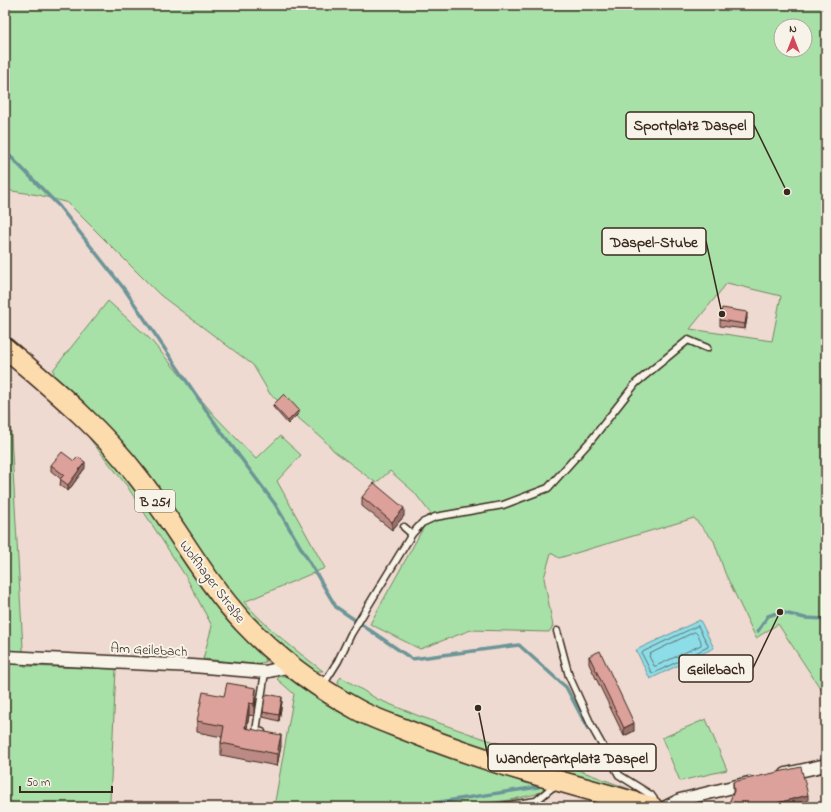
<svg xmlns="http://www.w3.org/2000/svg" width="831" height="812" font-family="'Indie Flower',sans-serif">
	<rect width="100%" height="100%" fill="#efdad1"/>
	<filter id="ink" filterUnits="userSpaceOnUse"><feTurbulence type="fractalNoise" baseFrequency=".025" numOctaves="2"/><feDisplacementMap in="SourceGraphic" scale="8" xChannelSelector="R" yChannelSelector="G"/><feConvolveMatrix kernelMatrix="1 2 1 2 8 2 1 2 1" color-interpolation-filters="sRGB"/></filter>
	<g filter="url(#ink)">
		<path fill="#a7e1a7" stroke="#718662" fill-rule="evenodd" d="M 5,5 L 826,5 L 826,697 L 778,624 L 756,638 L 725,573 L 714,541 L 694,518 L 559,558 L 551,553 L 544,578 L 553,626 L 549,632 L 471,630 L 420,649 L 370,624 L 431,514 L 414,492 L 390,471 L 376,483 L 334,451 L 323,439 L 270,394 L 253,365 L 160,295 L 68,203 L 39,195 L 5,190 ZM 781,26 L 805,26 L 805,50 L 781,50 ZM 727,283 L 781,296 L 772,341 L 690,329 Z
			M 108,301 L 149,338 L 215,416 L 256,459 L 280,436 L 301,455 L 277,481 L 325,568 L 244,602 C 267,628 295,650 323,671 L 314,671 L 289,653 L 253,620 L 55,378 L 53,370 Z
			M 5,362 L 7,364 L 24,666 L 116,669 L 110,801 L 122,807 L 5,807 Z
			M 90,436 L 96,439 L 261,650 L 266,662 L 254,664 L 203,659 L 212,626 L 186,577 L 127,486 L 89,438 Z
			M 280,676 L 292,679 L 343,713 L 349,713 L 549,787 L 536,794 L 510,800 L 452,807 L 274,807 L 294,694 L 277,679 Z
			M 341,677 L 377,699 L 419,716 L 485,739 L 546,758 L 629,789 L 646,799 L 646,801 L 414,725 L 376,708 L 340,689 L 338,681 Z
			M 706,719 L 727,770 L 680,781 L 662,738 Z"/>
		<path fill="#8ddde8" stroke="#6c9597" d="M 700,620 L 714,648 L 650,679 L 636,650 Z"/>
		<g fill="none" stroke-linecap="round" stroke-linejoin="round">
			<path stroke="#5c726f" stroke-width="1" d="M 698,626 L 708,645 L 708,647 L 654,673 L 651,672 L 642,654 L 643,652 Z
				M 695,632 C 698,634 702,641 701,645 L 656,666 L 654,666 L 649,656 L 650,654 Z"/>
			<path stroke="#6c9597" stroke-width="3.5" d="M 5,151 L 59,206 L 125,290 L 217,426 L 275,504 L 336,607 L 412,659 L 519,645 L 560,682 L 566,687 L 588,729
				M 758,631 L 768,616 L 780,612 L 805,618 L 826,619
				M 407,807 L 538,787"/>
			<g stroke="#3b2a1e" stroke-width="9">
				<path id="lane" d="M 404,527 L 412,534
					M 557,631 L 569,676 L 593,729 L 619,775 L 651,795 L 656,802
					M 323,685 L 338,661 L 351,634 L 412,534 L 422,523 L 435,517 L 503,505 L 548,488 L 592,439 L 636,383 L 688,340 L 707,348
					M 262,732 L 256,731 L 265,672
					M 497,807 L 536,801 L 555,785"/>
			</g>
			<g stroke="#3b2a1e" stroke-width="15">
				<path id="street" d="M 5,657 L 193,666 L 265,672 L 291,666
					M 786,774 L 826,765
					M 666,807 L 680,800 L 749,783"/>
			</g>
			<g stroke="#3b2a1e" stroke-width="23">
				<path id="primary" d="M 5,348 C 52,388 100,427 138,477 C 175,524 203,579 244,623 C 277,658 316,687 358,710 C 376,720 397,726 416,734 C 492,764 572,785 652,807"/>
			</g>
			<use href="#lane" stroke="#f7f3e8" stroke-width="6"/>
			<use href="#street" stroke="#f7f3e8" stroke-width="12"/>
			<use href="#primary" stroke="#fcdcac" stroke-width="20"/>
		</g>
		<path fill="#bc8a84" stroke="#3b2a1e" d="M 747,318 L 745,329 L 720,326 L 720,320 Z
			M 273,405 L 299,413 L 288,424 L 273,407 Z
			M 74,461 L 85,468 L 68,491 L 60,485 L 61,479 L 51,471 L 51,465 Z
			M 362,497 L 404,516 L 392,530 L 362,506 Z
			M 589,656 L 634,731 L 624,736 L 589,664 Z
			M 224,696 L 256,700 L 254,716 L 249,715 L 247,728 L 281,746 L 277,766 L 221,755 L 221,743 L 222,737 L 197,732 L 197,721 Z
			M 282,702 L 279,721 L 263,717 L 263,712 Z
			M 733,782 L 808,807 L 729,807 L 729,803 L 733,795 Z"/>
		<path fill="#99716c" stroke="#3b2a1e" d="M 747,312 L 747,318 L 745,329 L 745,324 Z
			M 299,410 L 299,413 L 288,424 L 288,421 Z
			M 85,462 L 85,468 L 68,491 L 68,485 Z
			M 404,508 L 404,516 L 392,530 L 392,522 Z
			M 256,688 L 256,700 L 254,716 L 254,704 Z
			M 282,697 L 282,702 L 279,721 L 279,715 Z
			M 249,703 L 249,715 L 245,739 L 245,728 Z
			M 634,723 L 634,731 L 624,736 L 624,728 Z
			M 281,735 L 281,746 L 277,766 L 277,754 Z
			M 808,795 L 808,807 L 773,807 L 773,804 Z"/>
		<path fill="#dba19a" stroke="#3b2a1e" d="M 722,308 L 747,312 L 745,324 L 720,320 Z
			M 284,394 L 299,410 L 288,421 L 273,405 Z
			M 62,452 L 74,461 L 78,457 L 85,462 L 68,485 L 60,479 L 64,475 L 51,465 Z
			M 374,483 L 404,508 L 392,522 L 362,497 Z
			M 600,651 L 634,723 L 624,728 L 589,656 Z
			M 227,683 L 256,688 L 254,704 L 249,703 L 245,728 L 281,735 L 277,754 L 221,743 L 224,726 L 197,721 L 203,692 L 224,696 Z
			M 267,694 L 282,697 L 279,715 L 263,712 L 265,696 L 267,696 Z
			M 801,767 L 808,795 L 773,804 L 779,807 L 736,807 L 729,803 L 734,791 L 733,782 Z"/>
	</g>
	<g text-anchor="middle" stroke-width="4" stroke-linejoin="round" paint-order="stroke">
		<rect fill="#f7f3e8" stroke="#73665b" stroke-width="1" x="135" y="490" width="40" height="22" rx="3"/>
		<g font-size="13" font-weight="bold" fill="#3b2a1e">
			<text x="155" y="506">B 251</text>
		</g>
		<g font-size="14" fill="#3b2a1e" stroke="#f7f3e8">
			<text transform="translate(213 581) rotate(53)" y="5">Wolfhager Straße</text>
			<text transform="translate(149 649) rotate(3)" y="5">Am Geilebach</text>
		</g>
	</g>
	<path fill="none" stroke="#3b2a1e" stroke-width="1.5" d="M787 192L754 125M722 314L706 241M780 612L753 668M478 708L488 757"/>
	<g fill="#3b2a1e" stroke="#f7f3e8" stroke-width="1.5">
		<circle cx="787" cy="192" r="4"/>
		<circle cx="722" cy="314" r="4"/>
		<circle cx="780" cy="612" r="4"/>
		<circle cx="478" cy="708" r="4"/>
	</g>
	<g fill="#f7f3e8" stroke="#3b2a1e" stroke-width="1.5">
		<rect x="626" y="112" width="128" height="27" rx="4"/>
		<rect x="602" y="228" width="104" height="27" rx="4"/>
		<rect x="679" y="655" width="74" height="27" rx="4"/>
		<rect x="488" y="744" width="168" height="27" rx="4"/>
	</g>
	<g font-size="15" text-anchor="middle" font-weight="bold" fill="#3b2a1e">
		<text x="690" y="130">Sportplatz Daspel</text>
		<text x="654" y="247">Daspel-Stube</text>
		<text x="716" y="674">Geilebach</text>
		<text x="572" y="763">Wanderparkplatz Daspel</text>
	</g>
	<rect width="831" height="812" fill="none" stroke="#f7f3e8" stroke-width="20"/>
	<rect x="10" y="10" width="811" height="792" fill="none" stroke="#3b2a1e" stroke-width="1.5" filter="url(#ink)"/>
	<g transform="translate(793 38)"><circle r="19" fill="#f7f3e8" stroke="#aca397"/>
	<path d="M0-3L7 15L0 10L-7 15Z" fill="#d1495b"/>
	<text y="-6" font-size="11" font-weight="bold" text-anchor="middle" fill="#3b2a1e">N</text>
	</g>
	<path d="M20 786v6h92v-6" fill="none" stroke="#3b2a1e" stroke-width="2"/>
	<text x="26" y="786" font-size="12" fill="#3b2a1e" stroke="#f7f3e8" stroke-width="3" paint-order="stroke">50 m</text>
</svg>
